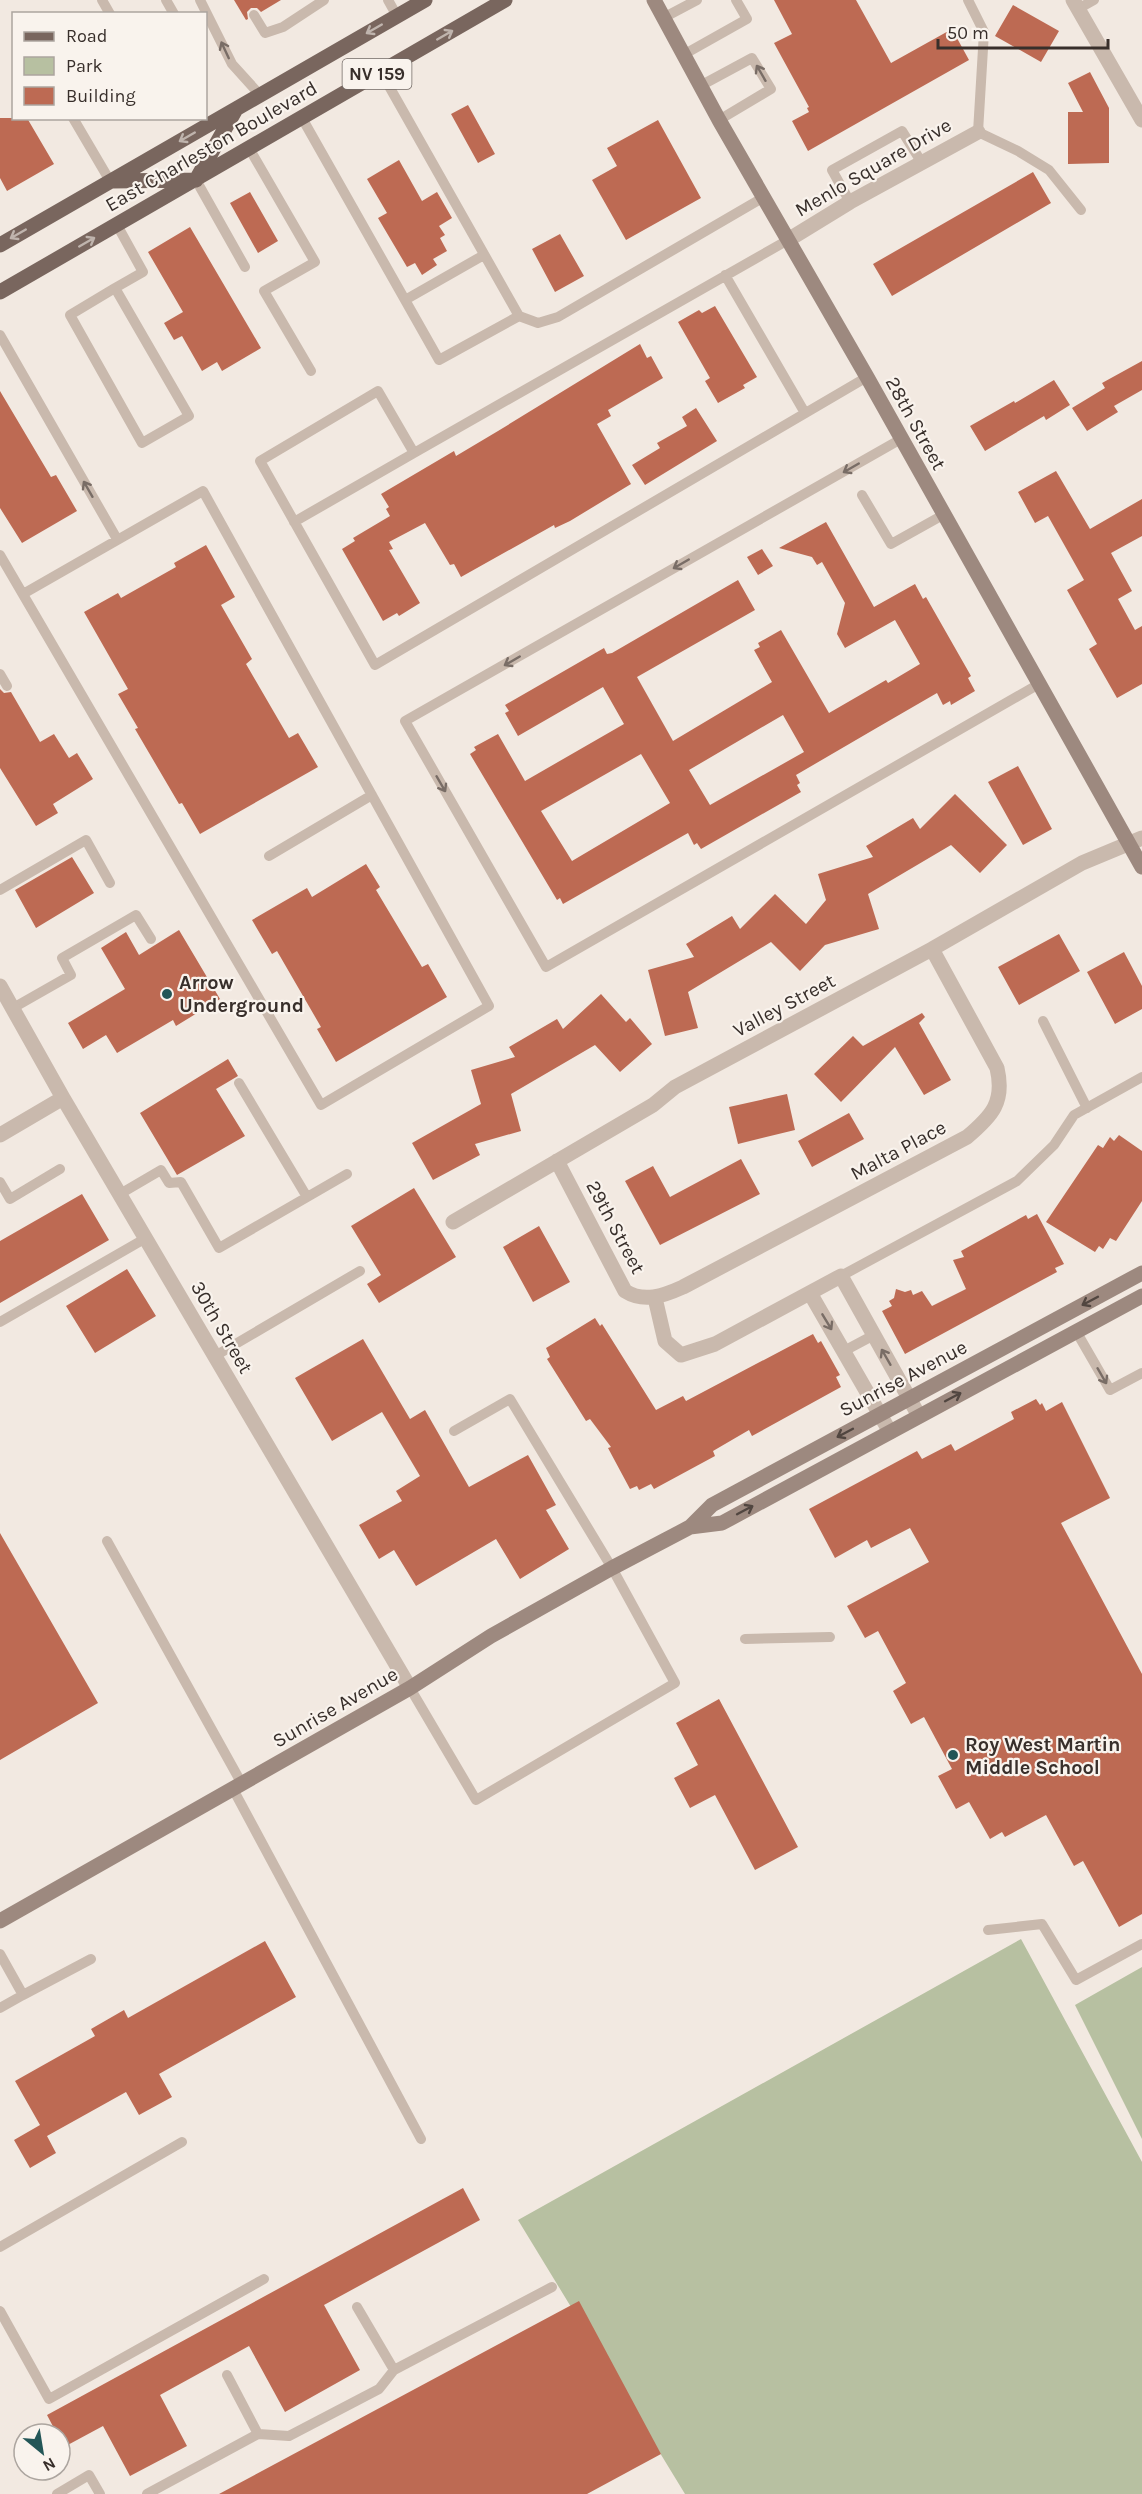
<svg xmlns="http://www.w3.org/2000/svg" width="1142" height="2494" font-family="Karla,sans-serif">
	<rect width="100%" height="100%" fill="#f2e9e1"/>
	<path fill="#b7c0a1" d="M 1021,1939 L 1142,2162 L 1142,2494 L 685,2494 L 518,2220 Z
		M 1142,1967 L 1142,2139 L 1075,2005 Z"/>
	<path fill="#bd6a53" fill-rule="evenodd" d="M 234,0 L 281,0 L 261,12 L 257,8 L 251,8 L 247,12 L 248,19 L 246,20 Z
		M 774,0 L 856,0 L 891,63 L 952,29 L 969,60 L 808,151 L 792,121 L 809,112 L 807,108 L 809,107 L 774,43 L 792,34 Z
		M 1013,5 L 1059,31 L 1041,62 L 995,36 Z
		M 1090,72 L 1109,108 L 1109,163 L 1068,164 L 1068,112 L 1083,112 L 1068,83 Z
		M 468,105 L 495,154 L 478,163 L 451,114 Z
		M 0,118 L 27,118 L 54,164 L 7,191 L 0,178 Z
		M 658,120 L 701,198 L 626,240 L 592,180 L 617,166 L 607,148 Z
		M 399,160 L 422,201 L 437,192 L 452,218 L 439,226 L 445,235 L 440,238 L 447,251 L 433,259 L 437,265 L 422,275 L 415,263 L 407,267 L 378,218 L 387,213 L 367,179 Z
		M 1033,172 L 1051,203 L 892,296 L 873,264 Z
		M 250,192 L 278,241 L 258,253 L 230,203 Z
		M 190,227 L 261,348 L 222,371 L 217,362 L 202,371 L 182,336 L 174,340 L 164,323 L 183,312 L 148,252 Z
		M 560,234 L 584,276 L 555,292 L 532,249 Z
		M 715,306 L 757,377 L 743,385 L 745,388 L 718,403 L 705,381 L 710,378 L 678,322 L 699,310 L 702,313 Z
		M 640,344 L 647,358 L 651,356 L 663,378 L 608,410 L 611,416 L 597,424 L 631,484 L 570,521 L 555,528 L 554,525 L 461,577 L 454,564 L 450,565 L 425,523 L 389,542 L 393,549 L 389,550 L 420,603 L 399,616 L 397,613 L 383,621 L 342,549 L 355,541 L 353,538 L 390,516 L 386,509 L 389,507 L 381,494 L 454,451 L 456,456 L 498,431 Z
		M 1142,361 L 1142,390 L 1114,406 L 1118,412 L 1087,431 L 1072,408 L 1105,388 L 1102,383 Z
		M 1054,380 L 1070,405 L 1046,420 L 1044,416 L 985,451 L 970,426 L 1014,401 L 1015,403 Z
		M 0,391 L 51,477 L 56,475 L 77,511 L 22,543 L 0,508 Z
		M 696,408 L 717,441 L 645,485 L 632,465 L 660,448 L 657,443 L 687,426 L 682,417 Z
		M 1056,471 L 1090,529 L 1142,499 L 1142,536 L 1111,553 L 1132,591 L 1118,599 L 1135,630 L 1142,626 L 1142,684 L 1117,698 L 1089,649 L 1097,644 L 1067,590 L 1084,580 L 1048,516 L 1035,523 L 1018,492 Z
		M 826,522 L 874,607 L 915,584 L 923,599 L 926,597 L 971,676 L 968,678 L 975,691 L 951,705 L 950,701 L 943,705 L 937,693 L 880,726 L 796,775 L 800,783 L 797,785 L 801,792 L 701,849 L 697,843 L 694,845 L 688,833 L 563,904 L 560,898 L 557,900 L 470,754 L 476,750 L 474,747 L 498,734 L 525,781 L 624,724 L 603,687 L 518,736 L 505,713 L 509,711 L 505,705 L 604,648 L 607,654 L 612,653 L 738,580 L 755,610 L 637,677 L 673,741 L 772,682 L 754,650 L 760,647 L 758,643 L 781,630 L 829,713 L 886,680 L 888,683 L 920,664 L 895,620 L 845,648 L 837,634 L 845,603 L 822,562 L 817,565 L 812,557 L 779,548 ZM 783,715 L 804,752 L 710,805 L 689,770 ZM 641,754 L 670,803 L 572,861 L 541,811 Z
		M 206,545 L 235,597 L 221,605 L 252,659 L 246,664 L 289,738 L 298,733 L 318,767 L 200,834 L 182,803 L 179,804 L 135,729 L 138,728 L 118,694 L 128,689 L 84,612 L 118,593 L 121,598 L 176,567 L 174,563 Z
		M 762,549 L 773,566 L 758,575 L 747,557 Z
		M 0,689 L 4,693 L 11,692 L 40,742 L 54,734 L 69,758 L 77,753 L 93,779 L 53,804 L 58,813 L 36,826 L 0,768 Z
		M 1018,766 L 1052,829 L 1023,845 L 988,782 Z
		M 955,794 L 1007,845 L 980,873 L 951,845 L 868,894 L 879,929 L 825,945 L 800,971 L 771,942 L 688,992 L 698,1028 L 665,1036 L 648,970 L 694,957 L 686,944 L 732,916 L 740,929 L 775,894 L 806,924 L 826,900 L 818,874 L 873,857 L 866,846 L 913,818 L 920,829 Z
		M 72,857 L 94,893 L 36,928 L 15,890 Z
		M 366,864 L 380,887 L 376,890 L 422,967 L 428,964 L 447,997 L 336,1062 L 317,1029 L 321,1027 L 277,951 L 272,954 L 252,920 L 307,888 L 312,897 Z
		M 179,930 L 220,999 L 176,1026 L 173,1020 L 117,1053 L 106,1035 L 83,1049 L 68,1023 L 125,989 L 101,948 L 126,932 L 139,955 Z
		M 1059,934 L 1080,971 L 1019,1005 L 998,967 Z
		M 1124,952 L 1142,986 L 1142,1009 L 1115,1024 L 1087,972 Z
		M 601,994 L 626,1022 L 630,1018 L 652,1044 L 620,1072 L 595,1045 L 511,1094 L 521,1131 L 475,1144 L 480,1155 L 433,1180 L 412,1143 L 481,1104 L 471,1070 L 515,1057 L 509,1047 L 557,1019 L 563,1029 Z
		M 922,1013 L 925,1017 L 919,1023 L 951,1080 L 924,1095 L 895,1047 L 841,1102 L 814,1074 L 853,1036 L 863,1046 Z
		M 228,1059 L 238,1076 L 216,1089 L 245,1136 L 177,1175 L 140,1113 Z
		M 787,1094 L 795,1130 L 738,1144 L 729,1107 Z
		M 849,1113 L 864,1139 L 812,1167 L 798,1141 Z
		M 1119,1135 L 1142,1151 L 1142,1201 L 1116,1241 L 1110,1238 L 1103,1249 L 1099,1246 L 1095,1252 L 1046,1222 L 1098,1145 L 1103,1148 L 1110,1137 L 1114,1141 Z
		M 741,1159 L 760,1194 L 660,1245 L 625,1181 L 653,1166 L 670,1197 Z
		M 414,1188 L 456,1257 L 379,1303 L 367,1284 L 381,1275 L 351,1226 Z
		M 82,1194 L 109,1240 L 0,1303 L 0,1241 Z
		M 1037,1214 L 1064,1264 L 1055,1268 L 1057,1272 L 905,1354 L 882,1311 L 892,1306 L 889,1301 L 894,1298 L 896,1289 L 905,1292 L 911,1290 L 913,1295 L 922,1291 L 932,1306 L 966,1289 L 953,1260 L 964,1257 L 961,1251 L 1026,1215 L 1028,1219 Z
		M 539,1226 L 570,1282 L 533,1302 L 503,1247 Z
		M 127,1269 L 156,1316 L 95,1353 L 66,1306 Z
		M 595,1318 L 600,1326 L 602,1324 L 656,1410 L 683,1396 L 686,1401 L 813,1334 L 818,1343 L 821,1341 L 840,1375 L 836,1377 L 841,1387 L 752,1436 L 749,1430 L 713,1451 L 715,1456 L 654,1489 L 651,1484 L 639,1490 L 637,1486 L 630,1489 L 608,1448 L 611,1447 L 590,1419 L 586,1421 L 547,1359 L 550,1357 L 546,1348 Z
		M 363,1339 L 410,1419 L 425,1410 L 469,1487 L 528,1455 L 556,1505 L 546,1510 L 569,1549 L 520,1579 L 496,1539 L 416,1586 L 394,1550 L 379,1559 L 359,1525 L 402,1501 L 396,1491 L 420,1476 L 382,1412 L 332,1441 L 295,1378 Z
		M 1036,1399 L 1040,1405 L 1042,1403 L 1046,1411 L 1062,1402 L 1110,1498 L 1061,1523 L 1142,1674 L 1142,1914 L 1119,1927 L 1083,1861 L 1074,1866 L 1046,1815 L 1005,1837 L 1002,1832 L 990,1839 L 969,1802 L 956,1809 L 938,1776 L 952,1769 L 924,1717 L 911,1724 L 893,1691 L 906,1683 L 878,1631 L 865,1638 L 847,1606 L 929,1562 L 910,1528 L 871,1548 L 867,1540 L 835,1558 L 809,1509 L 917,1451 L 922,1459 L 951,1444 L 955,1451 L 1014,1419 L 1011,1412 Z
		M 0,1533 L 98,1703 L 0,1760 Z
		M 719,1699 L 798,1847 L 755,1870 L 715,1795 L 690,1808 L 674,1778 L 698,1765 L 676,1723 Z
		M 265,1941 L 296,1997 L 159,2074 L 172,2097 L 139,2115 L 126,2092 L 47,2136 L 56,2153 L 30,2168 L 14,2140 L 40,2125 L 15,2081 L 95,2036 L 91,2029 L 124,2010 L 128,2018 Z
		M 463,2188 L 480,2220 L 324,2305 L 360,2370 L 285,2412 L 249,2346 L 160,2395 L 187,2446 L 130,2476 L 103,2426 L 64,2447 L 60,2434 L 57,2434 L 47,2415 Z
		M 579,2301 L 661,2454 L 587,2494 L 219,2494 Z"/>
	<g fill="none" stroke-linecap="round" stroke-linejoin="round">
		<path stroke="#c9b9ad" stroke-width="10" d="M 102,0 L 110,14
			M 166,0 L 174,14
			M 200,0 L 232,64 L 260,95
			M 388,0 L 397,16
			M 968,0 L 984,32 L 978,132 L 1018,151 L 1049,170 L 1081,210
			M 1078,9 L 1094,0
			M 254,15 L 265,33 L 283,27 L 324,0
			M 663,18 L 697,0
			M 683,55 L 747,19 L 736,0
			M 700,86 L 752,58 L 771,89 L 719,120
			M 73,118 L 110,181
			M 302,118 L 439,360 L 519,316 L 381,72
			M 249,148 L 315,262 L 264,291 L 311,371
			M 196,180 L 245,267
			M 850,202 L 832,170 L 902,131 L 922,163
			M 788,240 L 414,453 L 378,391 L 260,461 L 375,665 L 867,377
			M 725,275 L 805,413
			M 115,288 L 70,315 L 142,443 L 189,416 L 115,288 L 143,272 L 117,225
			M 405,300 L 484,255
			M 519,316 L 538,323 L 558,317 L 764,197
			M 0,335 L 117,539
			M 901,439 L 405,721 L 546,967 L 1039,684
			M 862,495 L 891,544 L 943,515
			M 294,522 L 414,453
			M 0,555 L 321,1105 L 489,1006 L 203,491 L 23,594
			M 0,674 L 7,686
			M 269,856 L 372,795
			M 0,890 L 86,840 L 110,883
			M 13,1008 L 71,975 L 62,958 L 136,915 L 151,939
			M 1043,1021 L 1087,1108
			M 239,1083 L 307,1197
			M 0,1182 L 10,1199 L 60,1169
			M 120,1194 L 161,1170 L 169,1183 L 181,1182 L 219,1248 L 347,1174
			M 841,1276 L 1017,1181 L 1054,1145 L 1074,1115 L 1142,1077
			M 0,1322 L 146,1238
			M 1076,1331 L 1110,1390 L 1142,1373
			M 844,1351 L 874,1335
			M 215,1356 L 360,1271
			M 107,1541 L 242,1784
			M 745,1639 L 830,1637
			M 410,1688 L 476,1800 L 675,1683 L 612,1568 L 510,1399 L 454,1431
			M 233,1789 L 421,2139
			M 988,1930 L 1042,1924 L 1076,1980 L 1142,1944
			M 0,1954 L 23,1995 L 0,2008
			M 23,1995 L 91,1959
			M 0,2247 L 182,2142
			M 357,2307 L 394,2370
			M 0,2311 L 49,2399 L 264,2279
			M 227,2375 L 258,2434
			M 57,2494 L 89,2475 L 100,2494
			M 147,2494 L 258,2434 L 289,2436 L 379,2389 L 394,2370 L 552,2287"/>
		<path stroke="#c9b9ad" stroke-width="15" d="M 1073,0 L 1142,120
			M 788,240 L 850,202 L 978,132
			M 0,986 L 63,1098 L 410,1688
			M 0,1135 L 63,1098
			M 557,1161 L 625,1291 C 644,1303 663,1296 683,1287 L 967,1137 C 992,1116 1005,1102 997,1068 L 932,949
			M 453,1222 L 653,1105 L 675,1087 L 932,949 L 1082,863 L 1142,838
			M 810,1293 L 890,1432
			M 655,1298 L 665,1341 L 681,1355 L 715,1344 L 841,1276 L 919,1416"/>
		<path stroke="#9d897f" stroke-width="15" d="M 654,0 L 719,120 L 867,377 L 1142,867
			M 690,1527 L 722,1523 L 1142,1296
			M 0,1921 L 410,1688 L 491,1636 L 612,1568 L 690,1527 L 712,1505 L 1142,1273"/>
		<path stroke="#79665e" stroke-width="15" d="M 196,180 L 236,109
			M 112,181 L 193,180
			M 0,245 L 425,0
			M 0,292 L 505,0"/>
	</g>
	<defs><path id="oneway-shaft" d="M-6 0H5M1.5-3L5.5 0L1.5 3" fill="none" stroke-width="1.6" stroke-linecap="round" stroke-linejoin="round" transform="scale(1.5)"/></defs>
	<g stroke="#bfb4ad">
		<use href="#oneway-shaft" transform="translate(374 29) rotate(150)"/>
		<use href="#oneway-shaft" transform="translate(445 35) rotate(-30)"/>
		<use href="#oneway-shaft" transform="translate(187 137) rotate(150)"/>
		<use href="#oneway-shaft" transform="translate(18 234) rotate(150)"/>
		<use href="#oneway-shaft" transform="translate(87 242) rotate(-30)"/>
	</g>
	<g stroke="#796d66">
		<use href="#oneway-shaft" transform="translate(225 50) rotate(-115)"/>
		<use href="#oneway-shaft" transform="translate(761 73) rotate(-120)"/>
		<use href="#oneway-shaft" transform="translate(851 468) rotate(150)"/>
		<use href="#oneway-shaft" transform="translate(88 489) rotate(-120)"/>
		<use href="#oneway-shaft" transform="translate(681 564) rotate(150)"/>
		<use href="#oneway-shaft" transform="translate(512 661) rotate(150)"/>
		<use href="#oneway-shaft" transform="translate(441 784) rotate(60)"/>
		<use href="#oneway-shaft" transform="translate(827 1322) rotate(59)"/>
		<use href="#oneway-shaft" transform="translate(886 1357) rotate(-120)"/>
		<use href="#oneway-shaft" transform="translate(1102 1376) rotate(60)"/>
	</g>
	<g stroke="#514640">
		<use href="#oneway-shaft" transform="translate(1090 1301) rotate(152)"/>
		<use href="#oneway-shaft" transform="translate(953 1397) rotate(-28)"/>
		<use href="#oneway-shaft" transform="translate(845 1433) rotate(152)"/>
		<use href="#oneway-shaft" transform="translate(745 1510) rotate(-28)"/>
	</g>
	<g fill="#235657" stroke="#f9f3ed" stroke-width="2">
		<circle cx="167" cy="994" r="6"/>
		<circle cx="953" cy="1755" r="6"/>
	</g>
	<g text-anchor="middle" stroke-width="4.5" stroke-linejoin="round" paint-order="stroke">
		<rect fill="#f9f3ed" stroke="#726a65" stroke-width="1.5" x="342.5" y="59" width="69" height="30" rx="4.5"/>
		<g font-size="18" font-weight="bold" fill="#382f2b">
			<text x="377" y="80">NV 159</text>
		</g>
		<g font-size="20" fill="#382f2b" stroke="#f9f3ed">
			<text transform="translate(211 146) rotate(-30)" y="7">East Charleston Boulevard</text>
			<text transform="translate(873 167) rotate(-30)" y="7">Menlo Square Drive</text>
			<text transform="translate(916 423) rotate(61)" y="7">28th Street</text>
			<text transform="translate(784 1005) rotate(-28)" y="7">Valley Street</text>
			<text transform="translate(898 1150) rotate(-28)" y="7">Malta Place</text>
			<text transform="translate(616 1227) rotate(62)" y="7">29th Street</text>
			<text transform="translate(222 1327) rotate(60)" y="7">30th Street</text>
			<text transform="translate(903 1378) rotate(-28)" y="7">Sunrise Avenue</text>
			<text transform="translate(335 1707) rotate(-30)" y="7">Sunrise Avenue</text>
		</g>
		<g font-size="20" font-weight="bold" fill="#382f2b" stroke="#f9f3ed" text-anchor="start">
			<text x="179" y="989">Arrow<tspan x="179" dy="23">Underground</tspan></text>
			<text x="965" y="1751">Roy West Martin<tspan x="965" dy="23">Middle School</tspan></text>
		</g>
	</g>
	<rect x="12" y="12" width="195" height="108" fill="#f9f3ed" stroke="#aca59f" stroke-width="1.5"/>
	<rect x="24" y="32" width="30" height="9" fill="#79665e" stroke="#aca59f" stroke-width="1.5"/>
	<text x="66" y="42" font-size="18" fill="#382f2b">Road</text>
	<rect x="24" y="57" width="30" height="18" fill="#b7c0a1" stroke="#aca59f" stroke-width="1.5"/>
	<text x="66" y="72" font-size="18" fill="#382f2b">Park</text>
	<rect x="24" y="87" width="30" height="18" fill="#bd6a53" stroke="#aca59f" stroke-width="1.5"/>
	<text x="66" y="102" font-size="18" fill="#382f2b">Building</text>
	<g transform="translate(42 2452) rotate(150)"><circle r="28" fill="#f9f3ed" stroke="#aca59f" stroke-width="1.5"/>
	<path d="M0-4.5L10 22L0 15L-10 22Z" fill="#235657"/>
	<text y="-9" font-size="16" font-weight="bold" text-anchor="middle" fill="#382f2b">N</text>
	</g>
	<path d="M938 39v9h170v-9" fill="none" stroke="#382f2b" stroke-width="3"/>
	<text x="947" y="39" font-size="18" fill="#382f2b" stroke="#f9f3ed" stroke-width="4.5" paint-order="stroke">50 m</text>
</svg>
